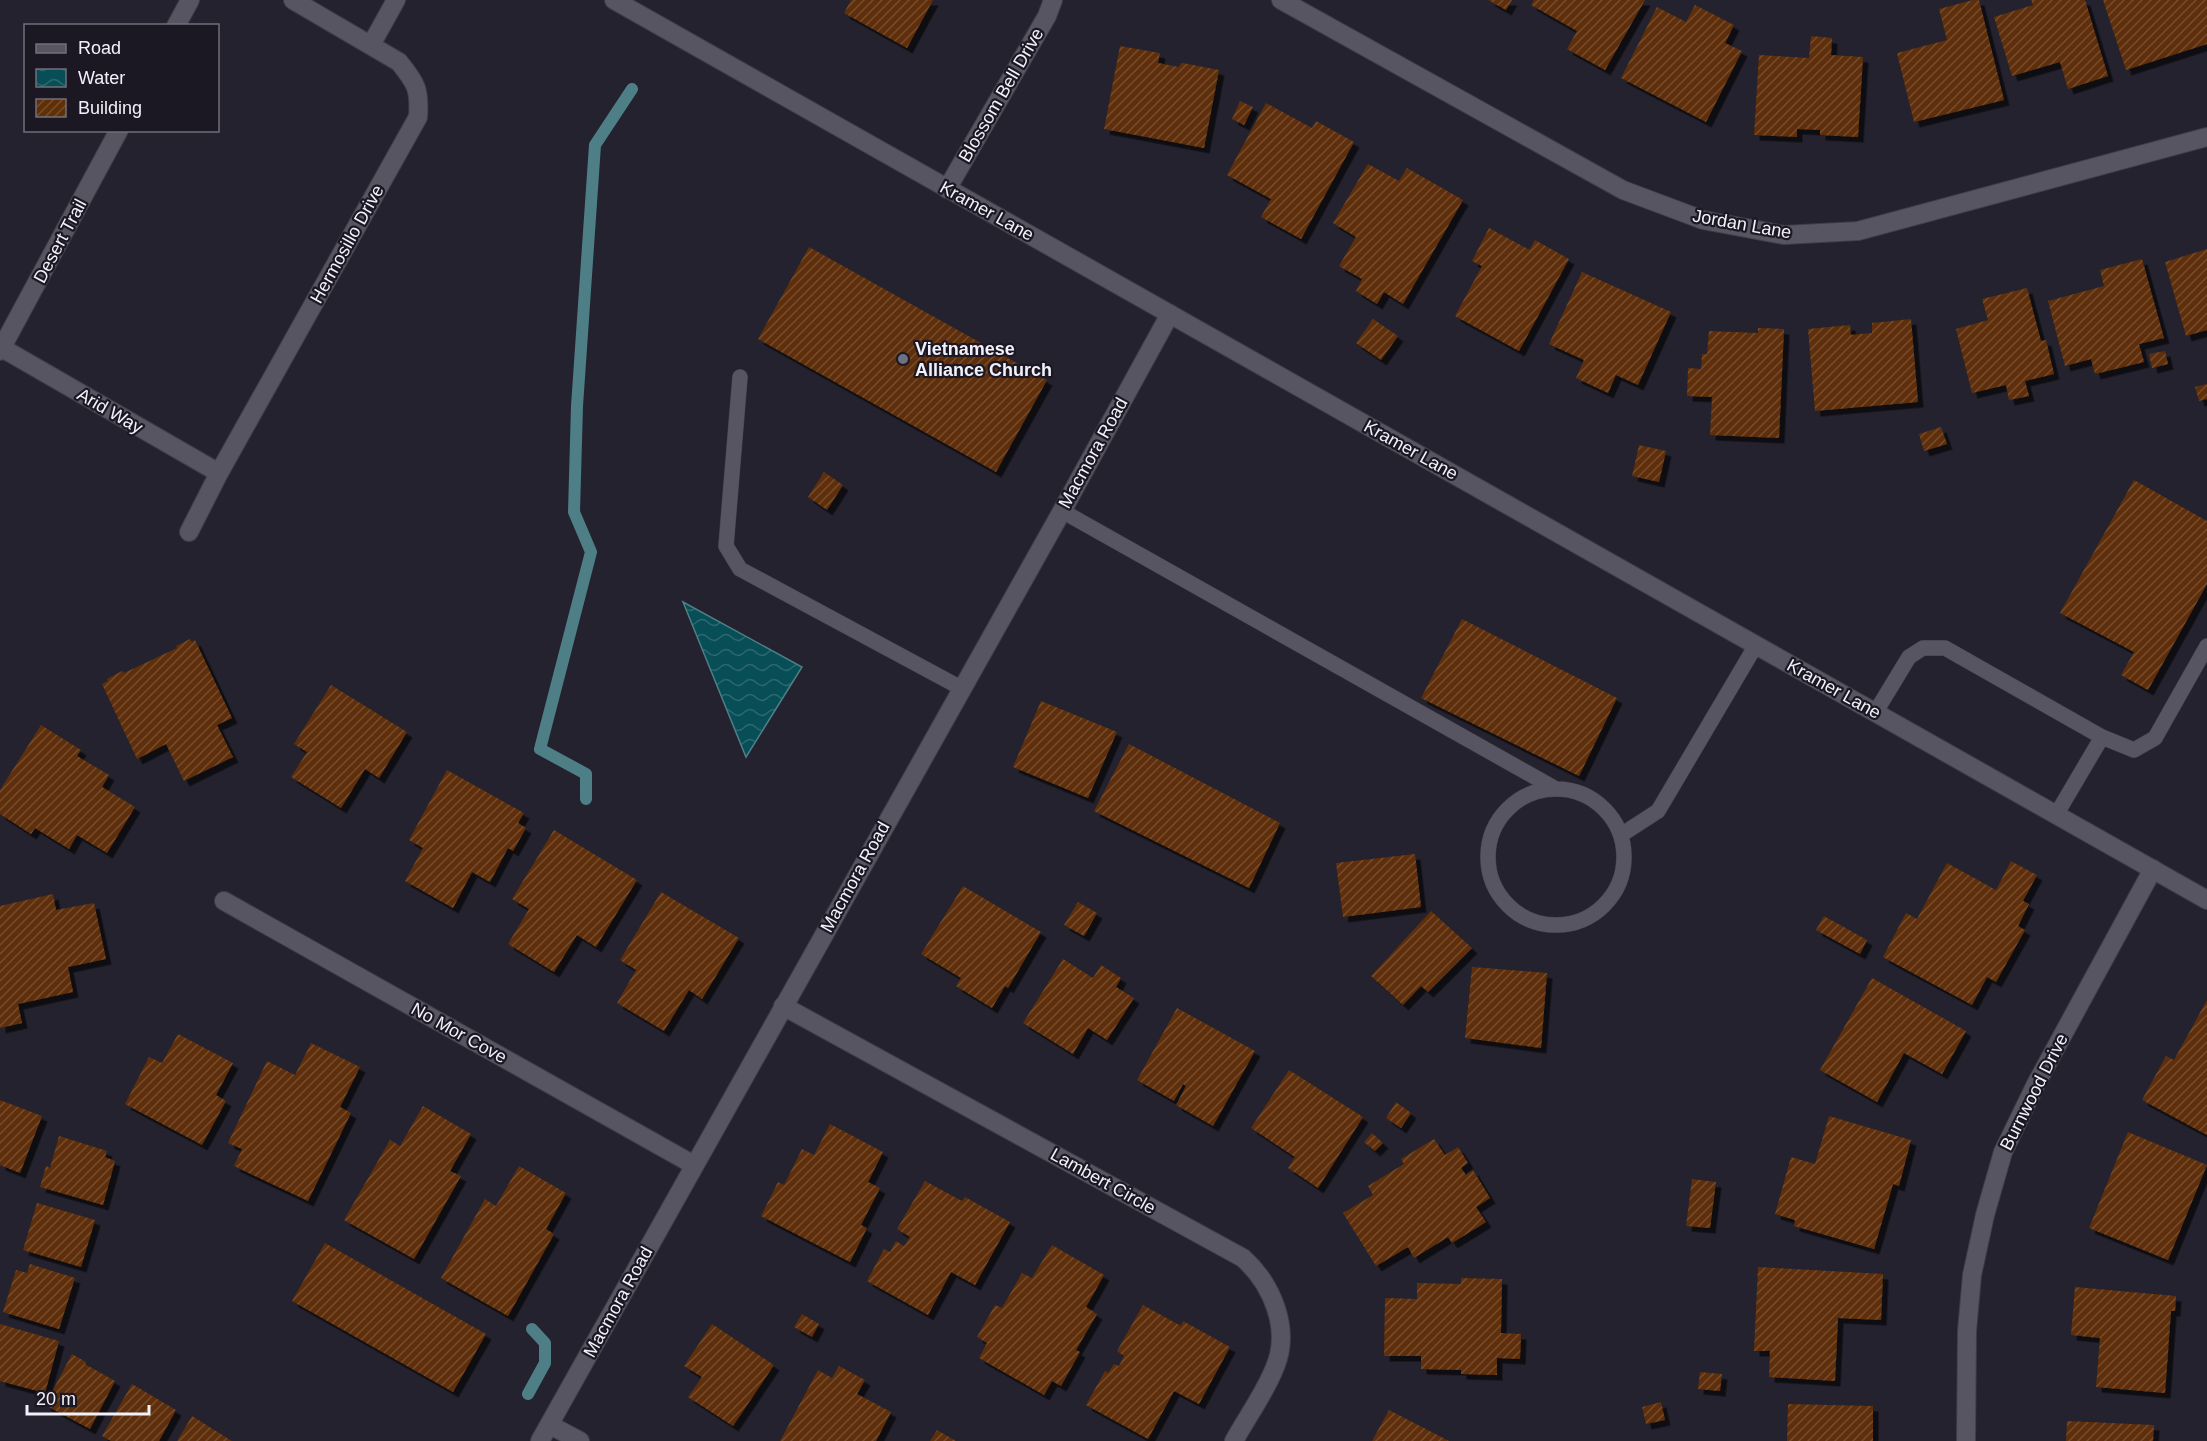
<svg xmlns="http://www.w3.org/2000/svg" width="2207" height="1441" font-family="Arial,sans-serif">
	<defs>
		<pattern id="water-waves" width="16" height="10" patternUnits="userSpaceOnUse" patternTransform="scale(1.5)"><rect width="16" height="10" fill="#084e56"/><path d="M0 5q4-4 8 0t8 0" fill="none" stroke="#2c686f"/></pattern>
		<pattern id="building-hatch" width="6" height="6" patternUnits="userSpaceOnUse" patternTransform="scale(1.5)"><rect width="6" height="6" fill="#5f2f07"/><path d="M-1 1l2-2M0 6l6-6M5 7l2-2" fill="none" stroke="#764e2c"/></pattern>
		<filter id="shadow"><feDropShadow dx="5.5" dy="5.5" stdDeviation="0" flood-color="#0009"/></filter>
	</defs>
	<rect width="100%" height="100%" fill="#24222e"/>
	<path fill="url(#water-waves)" stroke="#4e7f87" stroke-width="1.5" d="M 683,602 L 802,667 L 746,757 Z"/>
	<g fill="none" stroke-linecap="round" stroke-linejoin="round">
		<path stroke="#4e7f87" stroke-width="12" d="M 586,799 L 586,774 L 540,749 L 591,552 L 574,512 L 577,406 L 595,145 L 632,89
			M 528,1394 L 545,1363 L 545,1343 L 532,1329"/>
	</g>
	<path fill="url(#building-hatch)" filter="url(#shadow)" d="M 851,0 L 933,0 L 907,48 L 844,13 Z
		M 1488,0 L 1512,0 L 1506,10 Z
		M 1534,0 L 1645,0 L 1605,70 L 1567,49 L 1577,31 L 1531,5 Z
		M 1973,0 L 1979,0 L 2004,100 L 1914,122 L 1897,53 L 1947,40 L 1939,9 Z
		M 2031,0 L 2085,0 L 2108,76 L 2068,89 L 2060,62 L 2012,76 L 1994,17 L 2033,5 Z
		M 2103,0 L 2207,0 L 2207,44 L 2126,70 Z
		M 1695,5 L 1734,25 L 1725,43 L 1742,51 L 1706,122 L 1621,78 L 1657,7 L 1686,22 Z
		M 1811,36 L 1832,38 L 1831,55 L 1863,57 L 1858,137 L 1820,135 L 1820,130 L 1797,129 L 1797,137 L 1754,135 L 1759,55 L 1809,58 Z
		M 1120,46 L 1160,53 L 1158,63 L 1179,67 L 1181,63 L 1183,63 L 1219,70 L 1204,148 L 1104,129 Z
		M 1240,101 L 1253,107 L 1244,125 L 1232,119 Z
		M 1266,103 L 1312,128 L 1316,121 L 1354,142 L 1301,239 L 1261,217 L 1271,199 L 1227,175 Z
		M 1368,164 L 1399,181 L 1407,168 L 1463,200 L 1403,304 L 1384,292 L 1377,304 L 1356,291 L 1362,279 L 1339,266 L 1356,237 L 1333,223 Z
		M 1489,228 L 1528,249 L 1530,249 L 1535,240 L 1569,259 L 1519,351 L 1455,316 L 1482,266 L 1472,261 Z
		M 809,247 L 1047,380 L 996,472 L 758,339 Z
		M 2207,249 L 2207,330 L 2186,336 L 2165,262 Z
		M 2142,259 L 2164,338 L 2139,344 L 2144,362 L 2095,374 L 2091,359 L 2065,366 L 2048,301 L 2104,286 L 2100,270 Z
		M 1582,272 L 1671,312 L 1638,385 L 1616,375 L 1608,393 L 1576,378 L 1584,360 L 1549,344 Z
		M 2027,288 L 2041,341 L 2046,340 L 2054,374 L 2025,381 L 2029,396 L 2009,400 L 2006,385 L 1972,393 L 1956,329 L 1988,320 L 1982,299 Z
		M 1373,319 L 1398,336 L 1381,360 L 1356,343 Z
		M 1911,319 L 1918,402 L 1815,411 L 1808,329 L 1850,325 L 1851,335 L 1872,333 L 1872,323 Z
		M 1758,328 L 1784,329 L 1779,438 L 1710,435 L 1712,397 L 1687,396 L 1688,368 L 1701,369 L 1702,354 L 1707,354 L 1709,331 L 1758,333 Z
		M 2165,351 L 2168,364 L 2152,368 L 2149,354 Z
		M 2207,384 L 2207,399 L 2199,401 L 2195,387 Z
		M 1941,427 L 1947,444 L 1924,451 L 1919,434 Z
		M 1639,445 L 1666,451 L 1659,482 L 1632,476 Z
		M 824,472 L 843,485 L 827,510 L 808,497 Z
		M 2134,480 L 2207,521 L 2207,584 L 2148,690 L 2121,675 L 2134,652 L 2060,613 Z
		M 1462,619 L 1617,698 L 1579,776 L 1421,698 Z
		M 190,639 L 192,642 L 195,640 L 232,718 L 217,725 L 233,757 L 184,781 L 166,744 L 137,759 L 102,684 L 108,681 L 107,679 L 122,671 L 124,673 L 177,648 L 176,646 Z
		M 331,685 L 407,732 L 379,778 L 365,769 L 341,808 L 291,777 L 307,752 L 294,744 Z
		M 1041,701 L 1117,732 L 1088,798 L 1013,767 Z
		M 41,725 L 81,750 L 77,756 L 109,775 L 102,787 L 135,807 L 107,853 L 77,835 L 69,849 L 35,828 L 31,834 L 0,814 L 0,790 Z
		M 1129,744 L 1280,823 L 1249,888 L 1094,811 Z
		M 447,770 L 524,813 L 518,823 L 526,828 L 513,851 L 508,848 L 490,882 L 472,872 L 453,908 L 405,881 L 423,848 L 409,840 Z
		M 554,830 L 637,880 L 596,947 L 577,935 L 554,972 L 508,944 L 529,909 L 512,899 Z
		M 1415,854 L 1421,907 L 1343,917 L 1336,863 Z
		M 2011,861 L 2037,875 L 2023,901 L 2029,904 L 2018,926 L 2025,930 L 1996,982 L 1987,977 L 1972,1005 L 1883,957 L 1906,913 L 1917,919 L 1947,863 L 1996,890 Z
		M 963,886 L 1041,932 L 1008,988 L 1005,986 L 992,1008 L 956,986 L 961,978 L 921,954 Z
		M 661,892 L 739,938 L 702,999 L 689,990 L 664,1031 L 617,1003 L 636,970 L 620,960 Z
		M 53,894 L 56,910 L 94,903 L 106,959 L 68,967 L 73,992 L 18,1004 L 22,1023 L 0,1028 L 0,906 Z
		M 1078,902 L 1097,913 L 1084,936 L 1064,925 Z
		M 1431,911 L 1472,948 L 1428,992 L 1421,986 L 1403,1005 L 1371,976 Z
		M 1824,916 L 1867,940 L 1860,954 L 1816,930 Z
		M 1063,959 L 1093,978 L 1101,965 L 1121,978 L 1116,987 L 1134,998 L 1107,1040 L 1088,1028 L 1073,1054 L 1023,1023 Z
		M 1472,967 L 1547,973 L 1541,1048 L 1465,1038 Z
		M 1872,978 L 1966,1031 L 1942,1074 L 1904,1053 L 1877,1102 L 1820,1070 Z
		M 2207,1000 L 2207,1135 L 2142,1100 L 2166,1056 L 2174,1060 Z
		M 1177,1008 L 1255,1051 L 1213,1126 L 1176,1105 L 1186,1086 L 1183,1084 L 1174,1101 L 1137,1080 Z
		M 178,1034 L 233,1063 L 216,1095 L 226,1101 L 202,1145 L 125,1104 L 149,1057 L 162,1063 Z
		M 311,1043 L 360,1067 L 340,1107 L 351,1113 L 308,1201 L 234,1166 L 242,1149 L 228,1143 L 267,1061 L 295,1075 Z
		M 1289,1070 L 1363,1117 L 1318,1188 L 1288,1168 L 1295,1157 L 1251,1128 Z
		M 0,1100 L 42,1116 L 20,1173 L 0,1165 Z
		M 1396,1102 L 1411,1113 L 1401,1128 L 1386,1118 Z
		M 423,1106 L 471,1134 L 450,1171 L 461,1176 L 414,1259 L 344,1220 L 390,1140 L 400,1146 Z
		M 1829,1116 L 1911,1140 L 1899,1186 L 1893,1184 L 1874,1249 L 1794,1226 L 1795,1220 L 1775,1214 L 1791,1157 L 1815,1164 Z
		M 830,1124 L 883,1152 L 868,1182 L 880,1188 L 861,1225 L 867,1228 L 850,1262 L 761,1216 L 778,1182 L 784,1185 L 802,1149 L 814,1155 Z
		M 2128,1132 L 2207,1165 L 2168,1260 L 2089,1228 Z
		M 1372,1133 L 1383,1143 L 1375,1151 L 1364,1142 Z
		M 59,1136 L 107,1151 L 105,1157 L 115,1161 L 103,1205 L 40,1187 L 46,1166 L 50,1168 Z
		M 1434,1139 L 1445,1155 L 1458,1147 L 1468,1163 L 1461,1168 L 1466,1175 L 1473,1170 L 1490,1198 L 1476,1207 L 1486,1222 L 1452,1243 L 1448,1237 L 1414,1258 L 1408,1247 L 1376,1266 L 1343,1213 L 1373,1195 L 1368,1186 L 1404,1164 L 1401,1159 Z
		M 519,1166 L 566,1193 L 546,1229 L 554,1234 L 508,1316 L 441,1278 L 485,1199 L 496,1206 Z
		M 1692,1179 L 1716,1182 L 1710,1228 L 1686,1226 Z
		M 925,1181 L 962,1201 L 965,1197 L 1010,1222 L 975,1285 L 951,1272 L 928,1315 L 867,1281 L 884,1249 L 890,1252 L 896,1241 L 904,1246 L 910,1237 L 897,1229 Z
		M 37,1203 L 95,1220 L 81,1267 L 23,1250 Z
		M 325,1243 L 486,1334 L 453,1392 L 292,1301 Z
		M 1052,1245 L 1104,1275 L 1086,1307 L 1097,1314 L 1076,1350 L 1080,1352 L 1061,1386 L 1052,1381 L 1044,1395 L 979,1358 L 987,1343 L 977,1337 L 995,1305 L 1002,1308 L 1022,1273 L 1032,1278 Z
		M 30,1264 L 75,1278 L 59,1329 L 3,1312 L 16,1270 L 27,1273 Z
		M 1758,1267 L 1883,1274 L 1881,1320 L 1838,1318 L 1835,1381 L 1769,1377 L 1770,1351 L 1754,1351 Z
		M 1461,1278 L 1502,1279 L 1501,1333 L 1521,1334 L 1520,1359 L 1497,1358 L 1497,1375 L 1461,1374 L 1461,1370 L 1421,1369 L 1421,1356 L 1384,1356 L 1385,1298 L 1417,1299 L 1417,1283 L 1461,1284 Z
		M 2075,1287 L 2176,1296 L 2175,1311 L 2171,1311 L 2165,1393 L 2096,1387 L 2100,1338 L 2071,1335 Z
		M 1143,1305 L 1181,1326 L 1183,1321 L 1230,1347 L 1199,1404 L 1174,1391 L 1148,1439 L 1086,1405 L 1105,1371 L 1108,1373 L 1114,1364 L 1119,1366 L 1124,1356 L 1117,1351 Z
		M 802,1314 L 819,1324 L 812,1337 L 794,1327 Z
		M 0,1324 L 59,1341 L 45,1393 L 0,1381 Z
		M 712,1324 L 774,1365 L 733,1426 L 688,1397 L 702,1377 L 684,1366 Z
		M 72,1354 L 86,1362 L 85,1364 L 115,1381 L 90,1429 L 45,1405 Z
		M 839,1366 L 865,1380 L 857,1394 L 891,1412 L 876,1441 L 780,1441 L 818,1370 L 832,1378 Z
		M 1700,1372 L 1722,1374 L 1720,1391 L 1698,1389 Z
		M 132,1384 L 176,1410 L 159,1441 L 111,1441 L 102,1436 Z
		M 1661,1402 L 1665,1420 L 1646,1424 L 1642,1407 Z
		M 1788,1404 L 1873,1406 L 1873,1441 L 1787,1441 Z
		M 1389,1410 L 1449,1441 L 1372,1441 Z
		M 192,1416 L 232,1441 L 177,1441 Z
		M 2067,1421 L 2154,1425 L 2153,1441 L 2066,1441 Z
		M 937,1430 L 956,1441 L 930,1441 Z"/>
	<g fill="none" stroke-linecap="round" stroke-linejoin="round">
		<g stroke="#3f3e48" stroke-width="16">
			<path id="service" d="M 740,377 L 726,546 L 740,569 L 961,688
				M 1062,511 L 1556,789
				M 1875,713 L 1909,657 L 1923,648 L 1945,648 L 2102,737
				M1488 857a68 68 0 1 1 136 0a68 68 0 1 1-136 0Z
				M 2056,815 L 2102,737 L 2134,750 L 2155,738 L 2207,646
				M 1621,835 L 1658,811 L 1756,645"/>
		</g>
		<g stroke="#3f3e48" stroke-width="20">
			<path id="minor" d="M 1281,0 L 1623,190 L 1703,220 L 1784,235 L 1858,231 L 2207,137
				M 176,26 L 190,0
				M 371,45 L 396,0
				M 947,189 L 1047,16 L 1053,0
				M 2,348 L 219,473
				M 0,351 L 119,130
				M 189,532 L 219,473 L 418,117 C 420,89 416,83 399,62 L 293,0
				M 224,901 L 694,1165
				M 783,1006 L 1243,1258 C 1272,1284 1291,1329 1275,1367 C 1265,1393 1247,1417 1234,1441
				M 550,1425 L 580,1441
				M 540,1441 L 1062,511 L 1170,314
				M 1966,1441 L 1967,1331 L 1972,1275 L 1985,1215 L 2003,1152 L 2036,1084 L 2153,869"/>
		</g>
		<g stroke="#3f3e48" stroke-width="20">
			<path id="tertiary" d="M 614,0 L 2207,900"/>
		</g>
		<use href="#service" stroke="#585563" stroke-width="15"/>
		<use href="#minor" stroke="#585563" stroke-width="18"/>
		<use href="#tertiary" stroke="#585563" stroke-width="18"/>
	</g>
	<circle fill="#6b7280" stroke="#1b1824" stroke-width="2" cx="903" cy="359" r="6"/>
	<g text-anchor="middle" stroke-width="4.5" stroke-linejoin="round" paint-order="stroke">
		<g font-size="18" fill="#f2f1f9" stroke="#1b1824">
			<text transform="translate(1001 95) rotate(-60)" y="6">Blossom Bell Drive</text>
			<text transform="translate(987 211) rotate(29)" y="6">Kramer Lane</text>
			<text transform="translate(1742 224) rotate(10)" y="6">Jordan Lane</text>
			<text transform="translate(60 241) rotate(-62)" y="6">Desert Trail</text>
			<text transform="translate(347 244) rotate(-61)" y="6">Hermosillo Drive</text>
			<text transform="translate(110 411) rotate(30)" y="6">Arid Way</text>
			<text transform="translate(1411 450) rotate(29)" y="6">Kramer Lane</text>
			<text transform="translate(1093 453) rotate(-61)" y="6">Macmora Road</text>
			<text transform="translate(1834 689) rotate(29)" y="6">Kramer Lane</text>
			<text transform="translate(855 877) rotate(-61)" y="6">Macmora Road</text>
			<text transform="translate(459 1033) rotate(29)" y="6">No Mor Cove</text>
			<text transform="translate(2034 1092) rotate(-63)" y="6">Burnwood Drive</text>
			<text transform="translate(1103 1181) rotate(29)" y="6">Lambert Circle</text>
			<text transform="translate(618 1302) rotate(-61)" y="6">Macmora Road</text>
		</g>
		<g font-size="18" font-weight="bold" fill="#f2f1f9" stroke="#1b1824" text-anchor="start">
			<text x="915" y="355">Vietnamese<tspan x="915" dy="21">Alliance Church</tspan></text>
		</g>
	</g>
	<rect x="24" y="24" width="195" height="108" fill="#1b1824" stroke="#716f79" stroke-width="1.5"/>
	<rect x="36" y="44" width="30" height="9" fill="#585563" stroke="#716f79" stroke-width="1.5"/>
	<text x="78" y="54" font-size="18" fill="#f2f1f9">Road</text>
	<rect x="36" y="69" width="30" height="18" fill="url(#water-waves)" stroke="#716f79" stroke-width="1.5"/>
	<text x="78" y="84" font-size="18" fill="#f2f1f9">Water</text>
	<rect x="36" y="99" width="30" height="18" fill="url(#building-hatch)" stroke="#716f79" stroke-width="1.5"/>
	<text x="78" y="114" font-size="18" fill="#f2f1f9">Building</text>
	<path d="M27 1405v9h122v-9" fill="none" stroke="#f2f1f9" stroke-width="3"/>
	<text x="36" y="1405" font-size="18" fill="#f2f1f9" stroke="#1b1824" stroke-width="4.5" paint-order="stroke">20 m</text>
</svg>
